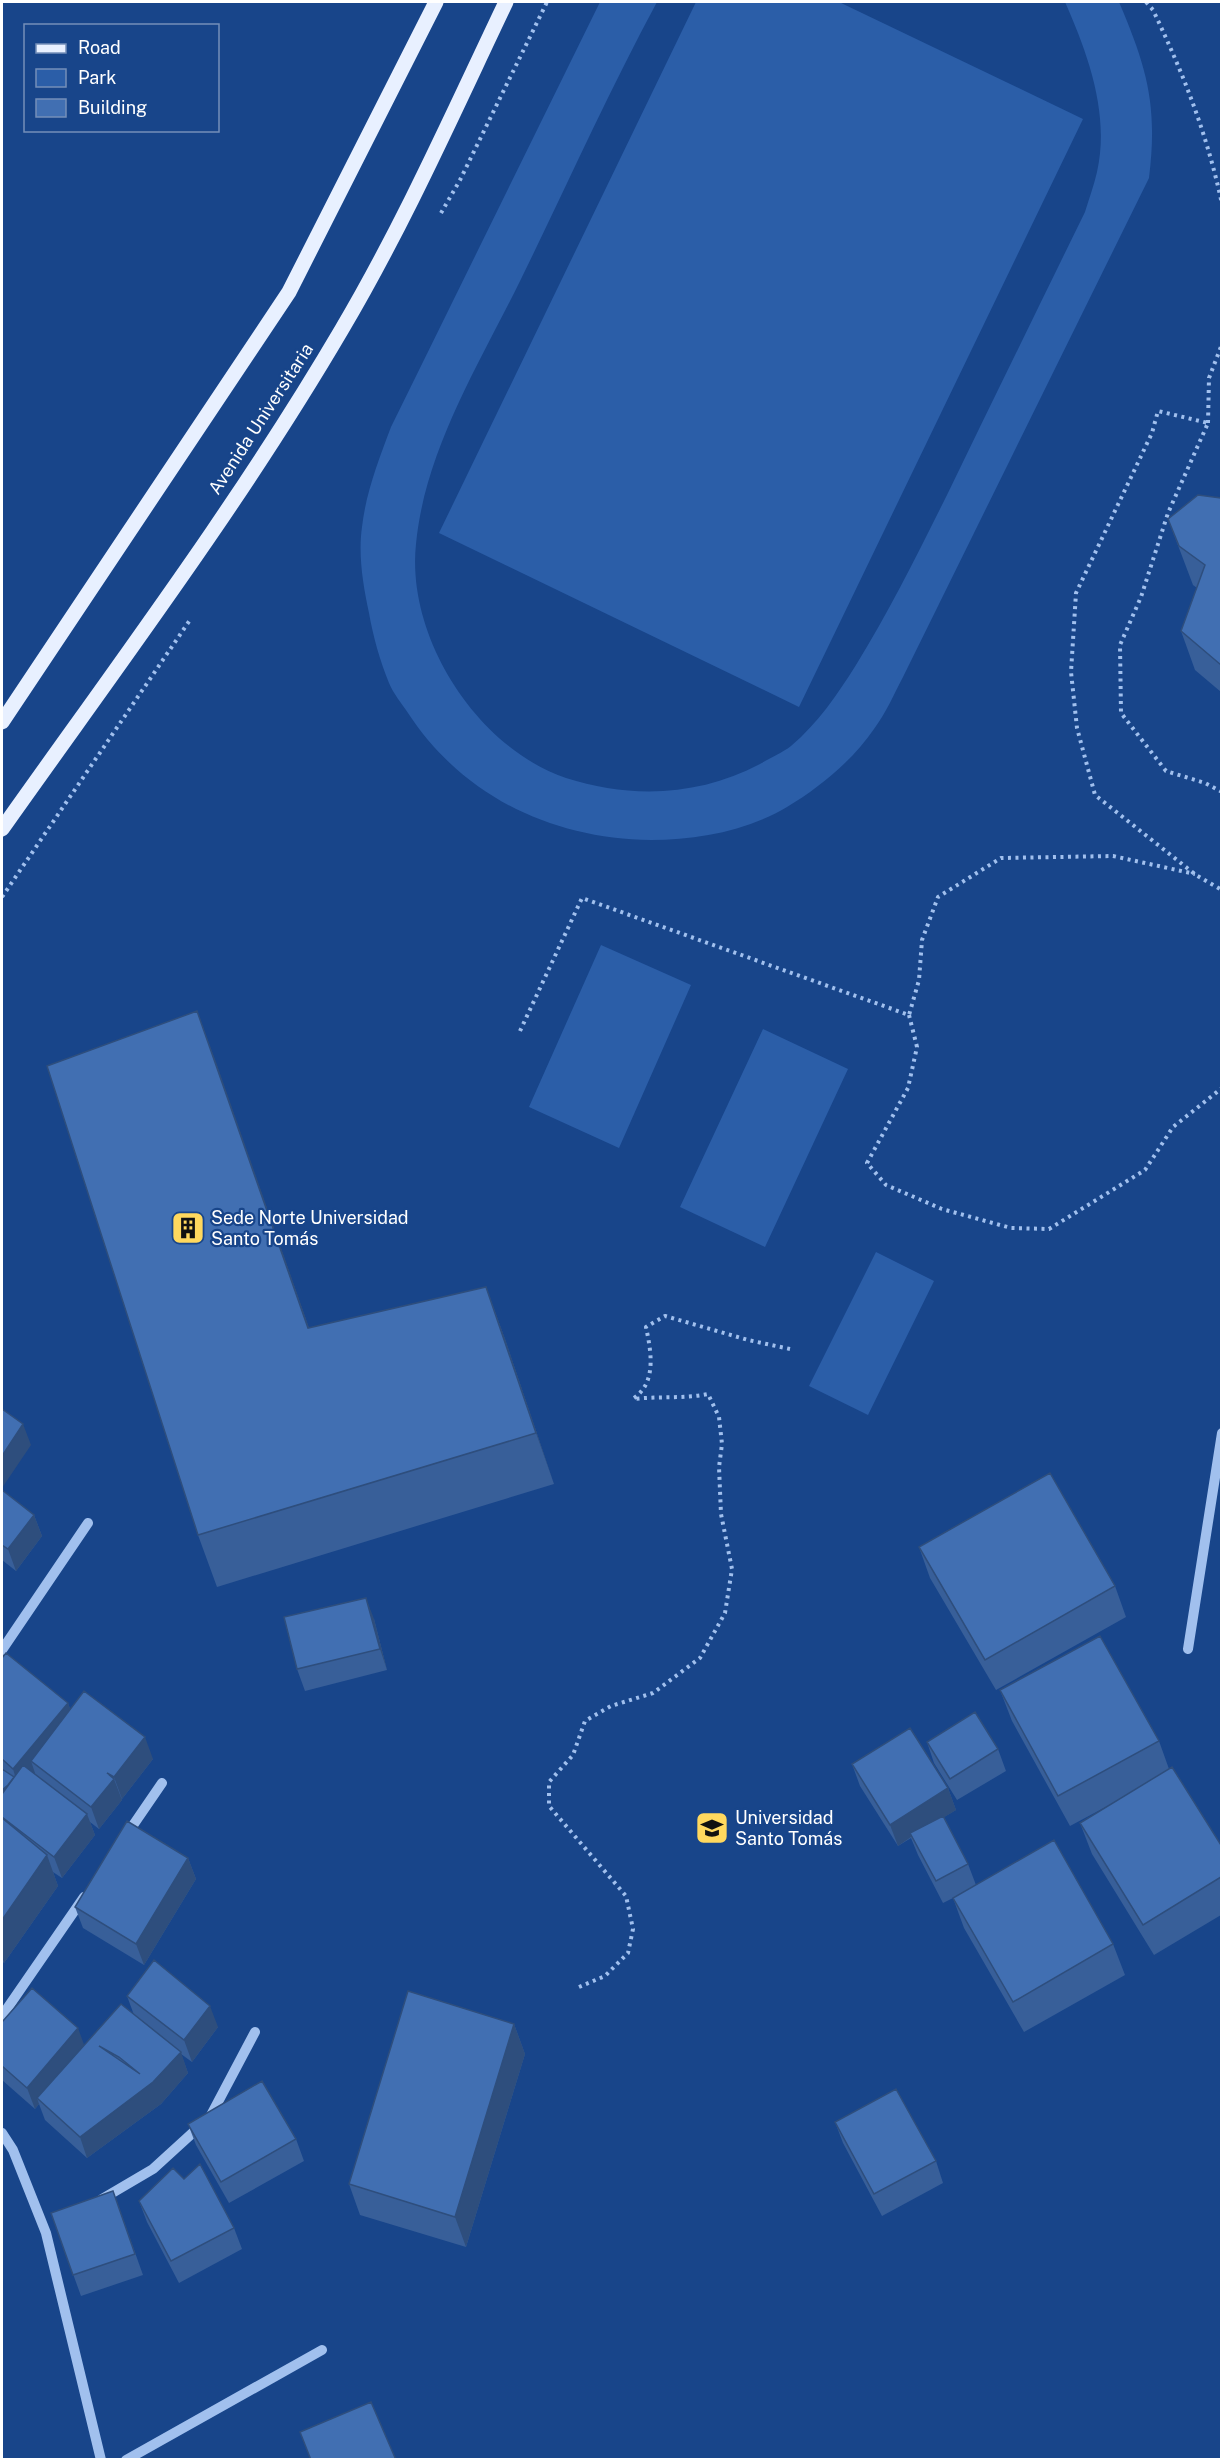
<svg xmlns="http://www.w3.org/2000/svg" width="1223" height="2461" font-family="'Public Sans',sans-serif">
	<rect width="100%" height="100%" fill="#18458a"/>
	<path fill="#2b5ea8" d="M 600,2 L 657,2 C 609,91 567,185 522,277 C 481,361 425,449 416,544 C 406,637 477,748 566,778 C 631,799 700,796 760,764 C 770,758 782,753 791,746 C 818,723 837,695 856,665 C 890,610 918,553 947,495 C 993,400 1039,306 1085,212 C 1089,199 1094,185 1097,172 C 1110,114 1088,54 1065,2 L 1119,2 C 1147,68 1158,105 1149,178 L 903,677 C 894,694 886,713 874,729 C 853,760 819,788 787,807 C 747,831 697,840 651,840 C 553,839 463,797 408,713 C 402,704 393,693 389,683 C 380,661 373,636 369,613 C 363,585 358,555 362,527 C 366,492 379,459 391,427 Z
		M 696,2 L 839,2 L 1083,119 L 799,707 L 439,533 Z
		M 601,945 L 691,985 L 619,1148 L 529,1107 Z
		M 763,1029 L 848,1069 L 765,1247 L 680,1207 Z
		M 876,1252 L 934,1281 L 868,1415 L 809,1386 Z"/>
	<g fill="none" stroke-linecap="round" stroke-linejoin="round">
		<path stroke="#a1c0ee" stroke-width="4" stroke-dasharray="3 4.5" stroke-linecap="butt" d="M 1146,2 L 1153,10 C 1184,75 1207,134 1222,204
			M 441,213 L 460,180 L 547,2
			M 1208,423 L 1209,378 L 1222,344
			M 1222,792 L 1205,783 L 1166,771 L 1121,713 L 1120,645 L 1141,597 L 1168,513 L 1208,423 L 1158,411 L 1152,433 L 1076,593 L 1071,672 L 1077,728 L 1095,795 L 1196,875 L 1222,890
			M 2,897 L 190,620
			M 909,1015 L 917,1047 L 908,1088 L 867,1163 L 886,1185 L 942,1209 L 1011,1228 L 1049,1229 L 1145,1170 L 1173,1127 L 1222,1088
			M 520,1031 L 582,898 L 909,1015 L 919,980 L 922,940 L 938,897 L 1001,858 L 1113,856 L 1195,874
			M 634,1398 C 657,1382 651,1351 646,1327 L 665,1316 L 748,1340 L 790,1349
			M 579,1987 L 605,1976 L 628,1953 L 633,1929 L 626,1896 L 549,1806 L 549,1782 L 573,1755 L 585,1721 L 611,1706 L 653,1693 L 700,1658 L 725,1613 L 732,1569 L 721,1514 L 719,1467 L 722,1444 L 719,1417 L 708,1394 C 684,1399 659,1396 634,1399"/>
		<path stroke="#a1c0ee" stroke-width="10" d="M 1188,1649 L 1222,1433
			M 2,1650 L 88,1523
			M 125,1837 L 162,1783
			M 2,2016 L 84,1897
			M 2,2133 L 13,2150 L 46,2233 L 101,2460
			M 102,2199 L 153,2169 L 210,2117 L 255,2032
			M 126,2460 L 322,2350"/>
		<path stroke="#e8f0ff" stroke-width="15" d="M 2,722 L 289,292 L 436,2
			M 2,829 C 118,665 240,503 342,329 C 404,224 454,111 506,2"/>
	</g>
	<path fill="#385f99" d="M 1221,498 L 1221,692 L 1195,670 L 1181,631 L 1197,588 L 1193,585 L 1168,519 Z
		M 197,1011 L 309,1328 L 486,1287 L 505,1339 L 554,1484 L 217,1587 L 198,1535 Z
		M 2,1490 L 34,1515 L 42,1536 L 16,1571 L 2,1560 Z
		M 919,1547 L 1115,1586 L 1126,1617 L 996,1690 L 930,1578 Z
		M 374,1619 L 387,1670 L 305,1691 L 297,1669 Z
		M 2,1658 L 68,1703 L 70,1709 L 153,1759 L 122,1799 L 121,1798 L 122,1800 L 99,1829 L 90,1822 L 95,1835 L 62,1878 L 53,1872 L 58,1886 L 4,1963 L 2,1961 Z
		M 1000,1690 L 1159,1741 L 1169,1769 L 1221,1845 L 1221,1915 L 1154,1955 L 1092,1854 L 1080,1823 L 1115,1802 L 1070,1826 L 1012,1721 Z
		M 927,1742 L 998,1749 L 1006,1771 L 957,1800 L 934,1763 Z
		M 852,1764 L 948,1788 L 956,1810 L 944,1817 L 968,1864 L 976,1885 L 1113,1944 L 1125,1975 L 1024,2032 L 964,1928 L 953,1898 L 943,1903 L 918,1855 L 911,1838 L 898,1846 L 860,1786 Z
		M 188,1858 L 196,1879 L 144,1965 L 83,1928 L 75,1907 Z
		M 127,1996 L 218,2027 L 192,2062 L 181,2054 L 188,2073 L 161,2104 L 87,2158 L 45,2120 L 39,2104 L 35,2109 L 2,2080 L 2,2022 L 84,2045 L 134,2015 Z
		M 514,2024 L 525,2054 L 466,2247 L 360,2215 L 349,2184 Z
		M 835,2122 L 936,2161 L 943,2183 L 882,2216 L 843,2143 Z
		M 188,2124 L 296,2139 L 304,2161 L 229,2203 L 196,2145 Z
		M 113,2191 L 143,2275 L 81,2296 L 51,2213 Z
		M 139,2201 L 234,2228 L 242,2249 L 179,2283 L 147,2222 Z"/>
	<path fill="#2e4e7d" d="M 197,1011 L 216,1062 L 327,1379 L 308,1328 Z
		M 486,1287 L 505,1339 L 554,1484 L 536,1433 Z
		M 23,1424 L 31,1445 L 2,1488 L 2,1456 Z
		M 34,1515 L 42,1536 L 16,1571 L 8,1549 Z
		M 366,1598 L 374,1619 L 387,1670 L 380,1649 Z
		M 68,1703 L 76,1725 L 31,1761 L 35,1773 L 20,1790 L 2,1804 L 2,1790 L 16,1779 L 13,1769 Z
		M 145,1737 L 153,1759 L 122,1799 L 114,1777 Z
		M 114,1779 L 122,1800 L 99,1829 L 91,1807 Z
		M 948,1788 L 956,1810 L 912,1837 L 910,1833 L 911,1837 L 898,1846 L 890,1825 Z
		M 87,1814 L 95,1835 L 62,1878 L 54,1857 Z
		M 47,1855 L 58,1886 L 4,1963 L 2,1956 L 2,1920 Z
		M 188,1858 L 196,1879 L 144,1965 L 136,1944 Z
		M 210,2006 L 218,2027 L 192,2062 L 184,2040 Z
		M 514,2024 L 525,2054 L 466,2247 L 455,2217 Z
		M 78,2028 L 86,2050 L 37,2098 L 39,2104 L 35,2109 L 27,2088 Z
		M 181,2052 L 188,2073 L 161,2104 L 87,2158 L 80,2137 Z"/>
	<path fill="#416fb2" stroke="#2e4e7d" stroke-width="1.5" fill-rule="evenodd" d="M 1198,495 L 1221,498 L 1221,665 L 1181,631 L 1205,565 L 1179,546 L 1168,519 Z
		M 197,1011 L 308,1328 L 486,1287 L 536,1433 L 198,1535 L 47,1066 Z
		M 2,1409 L 23,1424 L 2,1456 Z
		M 1050,1473 L 1115,1586 L 985,1660 L 919,1547 Z
		M 2,1490 L 34,1515 L 8,1549 L 2,1545 Z
		M 366,1598 L 380,1649 L 297,1669 L 284,1617 Z
		M 1100,1636 L 1159,1741 L 1058,1796 L 1000,1690 Z
		M 6,1653 L 68,1703 L 13,1769 L 2,1759 L 2,1658 Z
		M 84,1691 L 145,1737 L 114,1777 L 107,1773 L 114,1779 L 91,1807 L 31,1761 Z
		M 975,1712 L 998,1749 L 950,1779 L 927,1742 Z
		M 910,1728 L 948,1788 L 890,1825 L 852,1764 Z
		M 23,1765 L 87,1814 L 54,1857 L 2,1817 L 2,1794 Z
		M 1172,1767 L 1221,1845 L 1221,1877 L 1143,1925 L 1080,1823 Z
		M 2,1769 L 14,1777 L 8,1785 L 2,1790 Z
		M 943,1816 L 968,1864 L 936,1881 L 910,1833 Z
		M 2,1818 L 47,1855 L 2,1920 Z
		M 127,1821 L 188,1858 L 136,1944 L 75,1907 Z
		M 1054,1840 L 1113,1944 L 1013,2002 L 953,1898 Z
		M 154,1960 L 210,2006 L 184,2040 L 127,1996 Z
		M 32,1988 L 78,2028 L 27,2088 L 2,2066 L 2,2022 Z
		M 408,1991 L 514,2024 L 455,2217 L 349,2184 Z
		M 121,2004 L 181,2052 L 153,2082 L 80,2137 L 37,2098 ZM 99,2046 L 119,2057 L 140,2074 Z
		M 262,2081 L 296,2139 L 221,2182 L 188,2124 Z
		M 896,2089 L 936,2161 L 874,2194 L 835,2122 Z
		M 200,2164 L 234,2228 L 171,2261 L 139,2201 L 173,2168 L 184,2179 Z
		M 113,2191 L 135,2254 L 73,2275 L 51,2213 Z
		M 371,2402 L 396,2460 L 311,2460 L 300,2432 Z"/>
	<defs>
		<g id="building-square" transform="scale(1.725)"><rect x="-9" y="-9" width="18" height="18" rx="4" fill="#ffd85e" stroke="#18458a"/><path d="M-4-6H4V6H1V3H-1V6H-4ZM-2.5-4.3h1.7v1.8h-1.7ZM.8-4.3h1.7v1.8H.8ZM-2.5-1h1.7V.8h-1.7ZM.8-1h1.7V.8H.8Z" fill="#111"/></g>
		<g id="university-square" transform="scale(1.725)"><rect x="-9" y="-9" width="18" height="18" rx="4" fill="#ffd85e" stroke="#18458a"/><path d="M0-5L7-2L0 1L-7-2ZM-4 1L0 2.5L4 1V4Q0 6-4 4Z" fill="#111"/></g>
	</defs>
	<g fill-rule="evenodd">
		<use href="#building-square" x="188" y="1228"/>
		<use href="#university-square" x="712" y="1828"/>
	</g>
	<g text-anchor="middle" stroke-width="4.5" stroke-linejoin="round" paint-order="stroke">
		<g font-size="18" fill="#fff" stroke="#18458a">
			<text transform="translate(261 419) rotate(-57)" y="6">Avenida Universitaria</text>
		</g>
		<g font-size="18" fill="#fff" stroke="#18458a" text-anchor="start">
			<text x="211" y="1224">Sede Norte Universidad<tspan x="211" dy="21">Santo Tomás</tspan></text>
			<text x="735" y="1824">Universidad<tspan x="735" dy="21">Santo Tomás</tspan></text>
		</g>
	</g>
	<rect width="1223" height="2461" fill="none" stroke="#ffffff" stroke-width="6"/>
	<rect x="24" y="24" width="195" height="108" fill="#18458a" stroke="#748fb9" stroke-width="1.5"/>
	<rect x="36" y="44" width="30" height="9" fill="#e8f0ff" stroke="#748fb9" stroke-width="1.5"/>
	<text x="78" y="54" font-size="18" fill="#ffffff">Road</text>
	<rect x="36" y="69" width="30" height="18" fill="#2b5ea8" stroke="#748fb9" stroke-width="1.5"/>
	<text x="78" y="84" font-size="18" fill="#ffffff">Park</text>
	<rect x="36" y="99" width="30" height="18" fill="#416fb2" stroke="#748fb9" stroke-width="1.5"/>
	<text x="78" y="114" font-size="18" fill="#ffffff">Building</text>
</svg>
